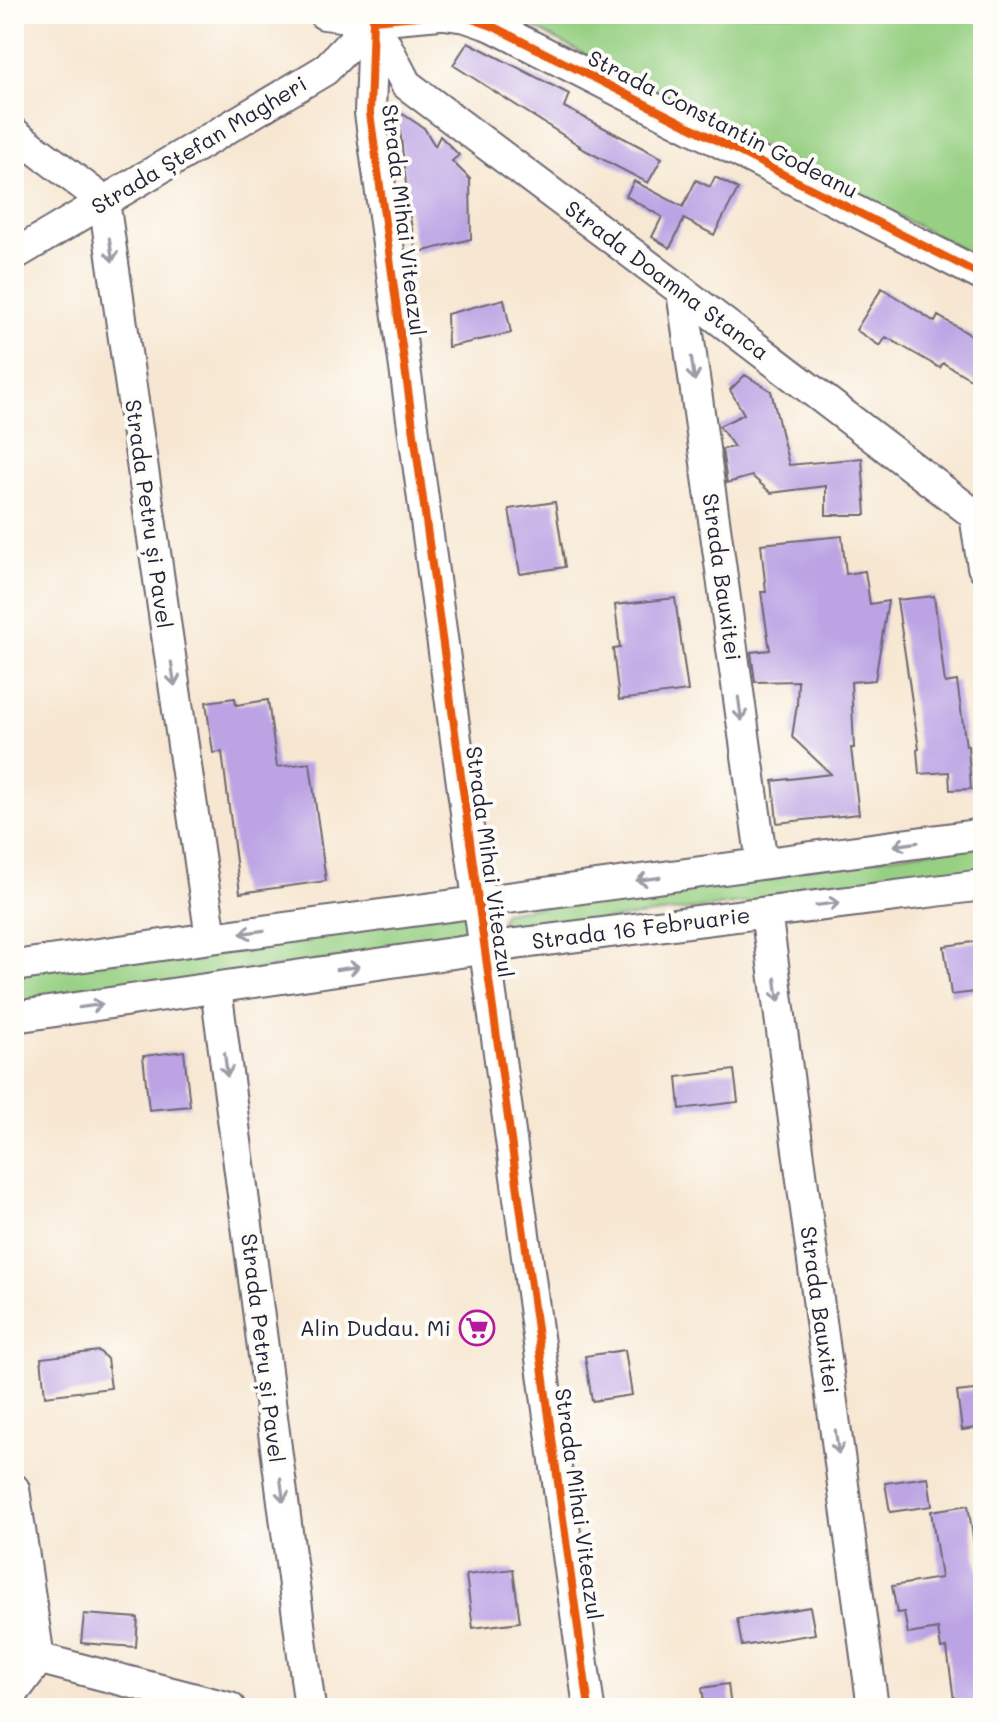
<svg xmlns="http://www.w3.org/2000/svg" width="997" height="1722" font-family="Mali,sans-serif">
	<rect width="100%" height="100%" fill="#fdfcf7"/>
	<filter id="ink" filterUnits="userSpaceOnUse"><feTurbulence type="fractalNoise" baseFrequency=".0125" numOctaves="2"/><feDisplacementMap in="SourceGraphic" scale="16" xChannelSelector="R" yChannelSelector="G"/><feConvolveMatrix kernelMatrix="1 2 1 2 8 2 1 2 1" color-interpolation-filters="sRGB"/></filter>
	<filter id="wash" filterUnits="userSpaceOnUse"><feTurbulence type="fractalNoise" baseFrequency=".006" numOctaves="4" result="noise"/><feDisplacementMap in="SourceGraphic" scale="32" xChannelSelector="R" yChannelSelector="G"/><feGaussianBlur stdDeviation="1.8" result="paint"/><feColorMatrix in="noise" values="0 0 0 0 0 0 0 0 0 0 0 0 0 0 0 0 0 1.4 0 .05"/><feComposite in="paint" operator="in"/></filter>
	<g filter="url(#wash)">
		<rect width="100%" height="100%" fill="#f7e7d2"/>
		<path fill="#97d083" stroke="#5c795f" stroke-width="2" d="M 507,14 L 983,14 L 983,260 Z
			M 983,843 L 983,873 L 502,933 L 500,923 L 504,912 Z
			M 467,910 L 484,939 L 14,1004 L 14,971 Z"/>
		<g id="blocks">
			<path fill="#bba3e4" d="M 468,42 L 569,94 L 564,107 L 662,158 L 648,183 L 579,147 L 580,146 L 453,65 Z
				M 398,111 L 424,128 L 435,146 L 440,136 L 459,155 L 452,161 L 470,179 L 471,239 L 416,253 L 409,211 Z
				M 715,177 L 738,189 L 714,235 L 684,219 L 670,248 L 652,237 L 662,217 L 626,196 L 634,181 L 683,207 L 696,180 L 710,187 Z
				M 882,288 L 935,322 L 938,316 L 983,342 L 983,386 L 943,363 L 940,368 L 886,337 L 880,346 L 856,330 Z
				M 504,299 L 511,333 L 448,347 L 447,314 Z
				M 745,375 L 771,391 L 789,465 L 862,458 L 866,515 L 826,515 L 826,486 L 771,493 L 752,476 L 727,483 L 722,449 L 734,447 L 719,426 L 744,414 L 730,390 Z
				M 555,502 L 565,567 L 520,574 L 509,509 Z
				M 842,536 L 846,574 L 865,571 L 870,604 L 888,601 L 875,680 L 851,682 L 854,748 L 851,748 L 859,814 L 777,823 L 773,781 L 831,774 L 792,737 L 797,705 L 798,681 L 755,682 L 751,652 L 770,650 L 761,592 L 766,592 L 761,544 Z
				M 934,596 L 945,683 L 957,681 L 966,746 L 968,746 L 971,789 L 950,790 L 949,772 L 919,774 L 917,750 L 919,749 L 897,600 Z
				M 675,598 L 688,691 L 619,700 L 613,649 L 620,648 L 615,605 Z
				M 235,698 L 236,705 L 268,700 L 277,767 L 310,763 L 326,881 L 240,893 L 222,752 L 213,753 L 206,702 Z
				M 981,941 L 983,959 L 983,991 L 951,995 L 944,946 Z
				M 184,1051 L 190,1106 L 149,1110 L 143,1056 Z
				M 734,1070 L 738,1102 L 680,1109 L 677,1077 Z
				M 625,1350 L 632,1395 L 592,1401 L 585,1356 Z
				M 99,1351 L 107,1359 L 111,1388 L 45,1396 L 41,1358 Z
				M 983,1389 L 983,1427 L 962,1430 L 957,1392 Z
				M 928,1477 L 932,1506 L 890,1512 L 885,1483 Z
				M 968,1505 L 983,1600 L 983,1708 L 955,1708 L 947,1648 L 941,1649 L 938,1629 L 908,1634 L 904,1612 L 897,1613 L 892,1586 L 941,1578 L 931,1511 Z
				M 513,1569 L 520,1622 L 473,1628 L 466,1575 Z
				M 810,1607 L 815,1634 L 742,1646 L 737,1619 Z
				M 84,1614 L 138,1618 L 136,1647 L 81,1643 Z
				M 728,1684 L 731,1708 L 705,1708 L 702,1688 Z"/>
		</g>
	</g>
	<g filter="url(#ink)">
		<use href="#blocks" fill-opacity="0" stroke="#6d6770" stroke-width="2"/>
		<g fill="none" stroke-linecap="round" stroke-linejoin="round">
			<g stroke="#6d6770" stroke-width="34">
				<path id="street" d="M 324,14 L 373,20 L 440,14
					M 444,14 L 466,17 L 492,26 L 983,276
					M 373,20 L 370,113 L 589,1708
					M 374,22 L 406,84 L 682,291 L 983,521
					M 14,133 L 104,201 L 211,938
					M 14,255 L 325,70 L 373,20
					M 682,291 L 762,863
					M 975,515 L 983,567
					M 766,912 L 873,1708
					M 14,966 L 211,938 L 983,834
					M 216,988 L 310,1708
					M 14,1017 L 515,944 L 983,885
					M 14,1489 L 39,1659 L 14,1692
					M 14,1652 L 230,1708"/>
			</g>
			<use href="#street" stroke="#fff" stroke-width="30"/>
			<g stroke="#fdfcf7" stroke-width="13">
				<path id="cycleway" d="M 440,14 L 373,20 L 370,113 L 589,1708
					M 444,14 L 466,17 L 492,26 L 983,276"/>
			</g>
			<use href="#cycleway" stroke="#e8590c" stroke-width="8"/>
		</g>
		<defs><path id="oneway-shaft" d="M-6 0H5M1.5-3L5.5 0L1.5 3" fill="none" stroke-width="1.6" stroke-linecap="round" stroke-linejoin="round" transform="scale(2)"/></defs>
		<g stroke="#9c9ca7">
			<use href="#oneway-shaft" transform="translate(111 250) rotate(82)"/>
			<use href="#oneway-shaft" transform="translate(693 369) rotate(82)"/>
			<use href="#oneway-shaft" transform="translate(173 674) rotate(82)"/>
			<use href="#oneway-shaft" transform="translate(740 709) rotate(82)"/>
			<use href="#oneway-shaft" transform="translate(906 844) rotate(172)"/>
			<use href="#oneway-shaft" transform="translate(648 879) rotate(172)"/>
			<use href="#oneway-shaft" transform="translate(828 904) rotate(-7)"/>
			<use href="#oneway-shaft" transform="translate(252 932) rotate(172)"/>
			<use href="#oneway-shaft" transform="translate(348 968) rotate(-8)"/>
			<use href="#oneway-shaft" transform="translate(777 990) rotate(82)"/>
			<use href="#oneway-shaft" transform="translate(91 1006) rotate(-8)"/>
			<use href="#oneway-shaft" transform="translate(226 1065) rotate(83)"/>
			<use href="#oneway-shaft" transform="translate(837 1442) rotate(82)"/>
			<use href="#oneway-shaft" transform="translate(282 1490) rotate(83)"/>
		</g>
	</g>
	<defs>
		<g id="supermarket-ring" transform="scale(1.8)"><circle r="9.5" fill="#fdfcf7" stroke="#b5179e" stroke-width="1.5"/><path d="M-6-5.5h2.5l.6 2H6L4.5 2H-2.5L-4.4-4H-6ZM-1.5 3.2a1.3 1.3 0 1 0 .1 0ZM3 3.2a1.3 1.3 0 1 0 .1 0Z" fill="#b5179e"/></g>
	</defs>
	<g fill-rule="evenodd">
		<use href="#supermarket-ring" x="477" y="1328"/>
	</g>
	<g text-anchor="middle" stroke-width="8" stroke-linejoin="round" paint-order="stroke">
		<g font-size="22" fill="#22223b" stroke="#fdfcf7">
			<text transform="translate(723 124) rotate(27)" y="8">Strada Constantin Godeanu</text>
			<text transform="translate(199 145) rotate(-31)" y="8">Strada Ștefan Magheri</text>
			<text transform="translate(404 220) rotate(83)" y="8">Strada Mihai Viteazul</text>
			<text transform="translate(667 280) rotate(37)" y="8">Strada Doamna Stanca</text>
			<text transform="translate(149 514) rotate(82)" y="8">Strada Petru și Pavel</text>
			<text transform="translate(722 577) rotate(82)" y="8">Strada Bauxitei</text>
			<text transform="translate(490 862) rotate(82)" y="8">Strada Mihai Viteazul</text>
			<text transform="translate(641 928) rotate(-7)" y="8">Strada 16 Februarie</text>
			<text transform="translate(820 1310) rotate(82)" y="8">Strada Bauxitei</text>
			<text transform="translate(263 1348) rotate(83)" y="8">Strada Petru și Pavel</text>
			<text transform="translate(579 1504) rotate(82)" y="8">Strada Mihai Viteazul</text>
		</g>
		<g font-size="22" fill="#22223b" stroke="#fdfcf7" text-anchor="end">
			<text x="451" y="1336">Alin Dudau. Mi</text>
		</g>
	</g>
	<rect width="997" height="1722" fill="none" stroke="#fdfcf7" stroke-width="48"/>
</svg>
